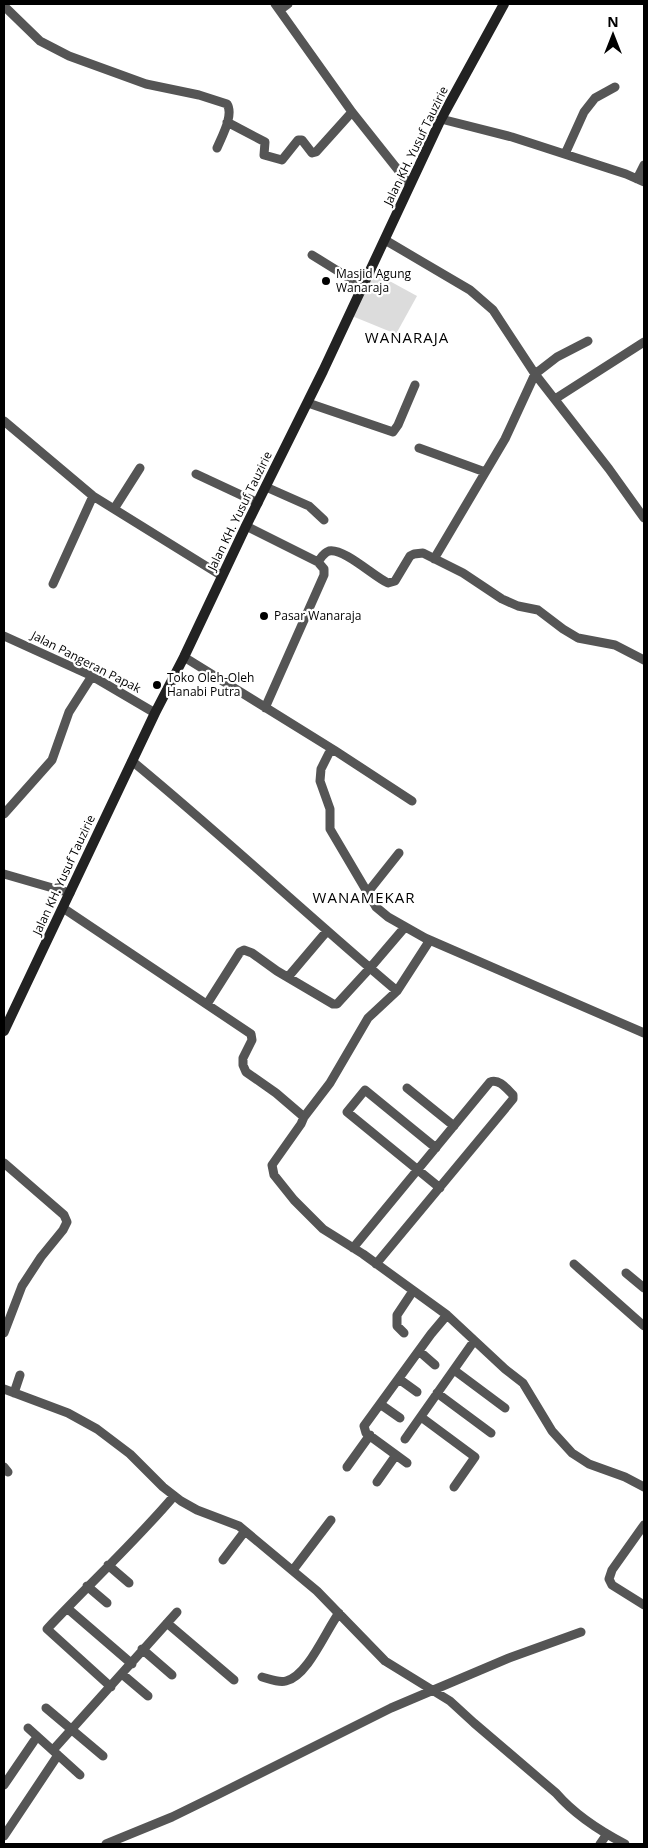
<svg xmlns="http://www.w3.org/2000/svg" width="648" height="1848" font-family="'Open Sans',sans-serif">
	<rect width="100%" height="100%" fill="#fff"/>
	<path fill="#dcdcdc" d="M 373,272 L 417,296 L 396,334 L 352,316 Z"/>
	<g fill="none" stroke-linecap="round" stroke-linejoin="round">
		<path stroke="#555" stroke-width="9" d="M 275,4 L 352,112 L 410,185
			M 4,6 L 40,41 L 69,56 L 146,84 L 199,95 L 227,104 C 234,115 222,136 217,148
			M 280,10 L 288,4
			M 441,119 L 512,137 L 626,174 L 644,182
			M 227,122 L 265,142 L 264,155 L 282,160 L 298,140 L 302,140 L 312,153 L 316,152 L 352,112
			M 565,154 L 584,112 L 595,98 L 615,87
			M 637,179 L 644,165
			M 385,240 L 470,290 L 493,310 L 535,374 L 609,469 L 644,518
			M 312,255 L 362,286
			M 555,399 L 644,342
			M 308,403 L 393,432 L 398,425 L 415,385
			M 4,421 L 93,496 L 222,576
			M 419,448 L 485,472
			M 196,474 L 258,503
			M 266,487 L 309,506 L 324,520
			M 114,509 L 140,468
			M 246,526 L 318,562
			M 434,559 L 505,439 L 535,374 L 557,357 L 588,341
			M 53,584 L 93,496
			M 4,636 L 92,676 L 155,713
			M 184,657 L 334,750 L 329,753 L 321,769 L 320,781 L 330,809 L 330,829 L 376,907 L 388,917 L 425,938 L 644,1033
			M 265,708 L 324,575 L 324,569 L 318,562 C 321,558 323,553 329,551 C 344,548 373,576 388,583 L 395,581 L 410,556 L 414,554 L 423,553 L 463,573 L 502,599 L 518,606 L 538,610 L 563,629 L 578,638 L 615,645 L 644,660
			M 334,750 L 412,801
			M 132,761 C 222,835 307,915 397,991
			M 4,814 L 52,760 L 69,712 L 92,676
			M 4,874 L 70,893
			M 368,892 L 399,853
			M 63,908 L 251,1034 L 252,1040 L 243,1058 L 243,1065 L 246,1072 L 276,1093 L 304,1117 L 301,1124 L 272,1165 L 274,1175 L 294,1200 L 323,1229 L 363,1254 L 447,1315 L 505,1369 L 523,1383 L 552,1431 L 572,1453 L 589,1464 L 625,1477 L 644,1487
			M 288,977 L 327,931
			M 207,1004 L 240,952 L 244,950 L 252,953 L 277,971 L 333,1004 L 337,1004 L 370,968 L 405,927
			M 407,1088 L 454,1126
			M 304,1117 L 330,1083 L 368,1018 L 397,991 L 430,940
			M 436,1148 L 365,1090 L 347,1112 L 440,1188
			M 4,1163 L 64,1215 L 67,1222 L 63,1230 L 41,1257 L 22,1286 L 4,1333
			M 353,1248 L 490,1082 C 499,1078 507,1089 513,1095 L 513,1099 L 376,1264
			M 574,1264 L 644,1326
			M 626,1273 L 644,1288
			M 404,1333 L 397,1326 L 397,1315 L 413,1291
			M 419,1351 L 435,1365
			M 454,1370 L 505,1408
			M 399,1379 L 417,1392
			M 4,1389 L 68,1413 L 97,1429 L 130,1454 L 163,1487 L 181,1501 L 197,1510 L 239,1526 L 317,1591 L 385,1661 L 450,1701 L 474,1723 L 556,1793 C 575,1815 600,1831 625,1844
			M 14,1393 L 20,1375
			M 437,1393 L 491,1433
			M 380,1404 L 400,1418
			M 421,1417 L 475,1457 L 454,1487
			M 405,1439 L 474,1341
			M 407,1463 L 366,1433 L 364,1426 L 431,1334 L 447,1315
			M 4,1467 L 8,1472
			M 347,1467 L 370,1435
			M 377,1482 L 396,1455
			M 644,1525 L 612,1570 L 609,1579 L 612,1585 L 644,1605
			M 223,1560 L 245,1531
			M 108,1565 L 129,1583
			M 293,1570 L 331,1520
			M 87,1586 L 107,1603
			M 67,1608 L 132,1664
			M 167,1623 L 234,1680
			M 142,1649 L 172,1675
			M 122,1674 L 148,1696
			M 262,1677 C 270,1679 278,1683 286,1681 C 308,1676 326,1630 339,1613
			M 111,1687 L 47,1629 C 89,1584 134,1543 174,1496
			M 46,1708 L 103,1756
			M 28,1728 L 80,1775
			M 53,1750 L 177,1612
			M 4,1785 L 34,1741
			M 4,1836 L 58,1755
			M 106,1844 L 172,1817 L 217,1795 L 391,1708 L 509,1658 L 581,1632
			M 600,1844 L 607,1834"/>
		<path stroke="#222" stroke-width="10" d="M 4,1031 L 155,713 L 184,657 L 246,526 L 323,371 L 441,119 L 504,4"/>
	</g>
	<g fill="#000" stroke="#fff" stroke-width="2">
		<circle cx="326" cy="281" r="5"/>
		<circle cx="264" cy="616" r="5"/>
		<circle cx="157" cy="685" r="5"/>
	</g>
	<g text-anchor="middle" stroke-width="4.5" stroke-linejoin="round" paint-order="stroke">
		<g font-size="12" fill="#000" stroke="#fff">
			<text transform="translate(416 146) rotate(-64)" y="4">Jalan KH. Yusuf Tauzirie</text>
			<text transform="translate(240 511) rotate(-64)" y="4">Jalan KH. Yusuf Tauzirie</text>
			<text transform="translate(86 662) rotate(27)" y="4">Jalan Pangeran Papak</text>
			<text transform="translate(64 875) rotate(-65)" y="4">Jalan KH. Yusuf Tauzirie</text>
		</g>
		<g font-size="12" fill="#000" stroke="#fff" text-anchor="start">
			<text x="336" y="278">Masjid Agung<tspan x="336" dy="14">Wanaraja</tspan></text>
			<text x="274" y="620">Pasar Wanaraja</text>
			<text x="167" y="682">Toko Oleh-Oleh<tspan x="167" dy="14">Hanabi Putra</tspan></text>
		</g>
		<g font-size="15" letter-spacing="1" fill="#000" stroke="#fff">
			<text x="407" y="343">WANARAJA</text>
			<text x="364" y="903">WANAMEKAR</text>
		</g>
	</g>
	<rect width="648" height="1848" fill="none" stroke="#000000" stroke-width="10"/>
	<g transform="translate(613 35)" stroke="#ffffff" stroke-width="4" paint-order="stroke">
	<path d="M0-4L9 19L0 12L-9 19Z" fill="#000000"/>
	<text y="-8" font-size="14" font-weight="bold" text-anchor="middle" fill="#000000">N</text>
	</g>
</svg>
